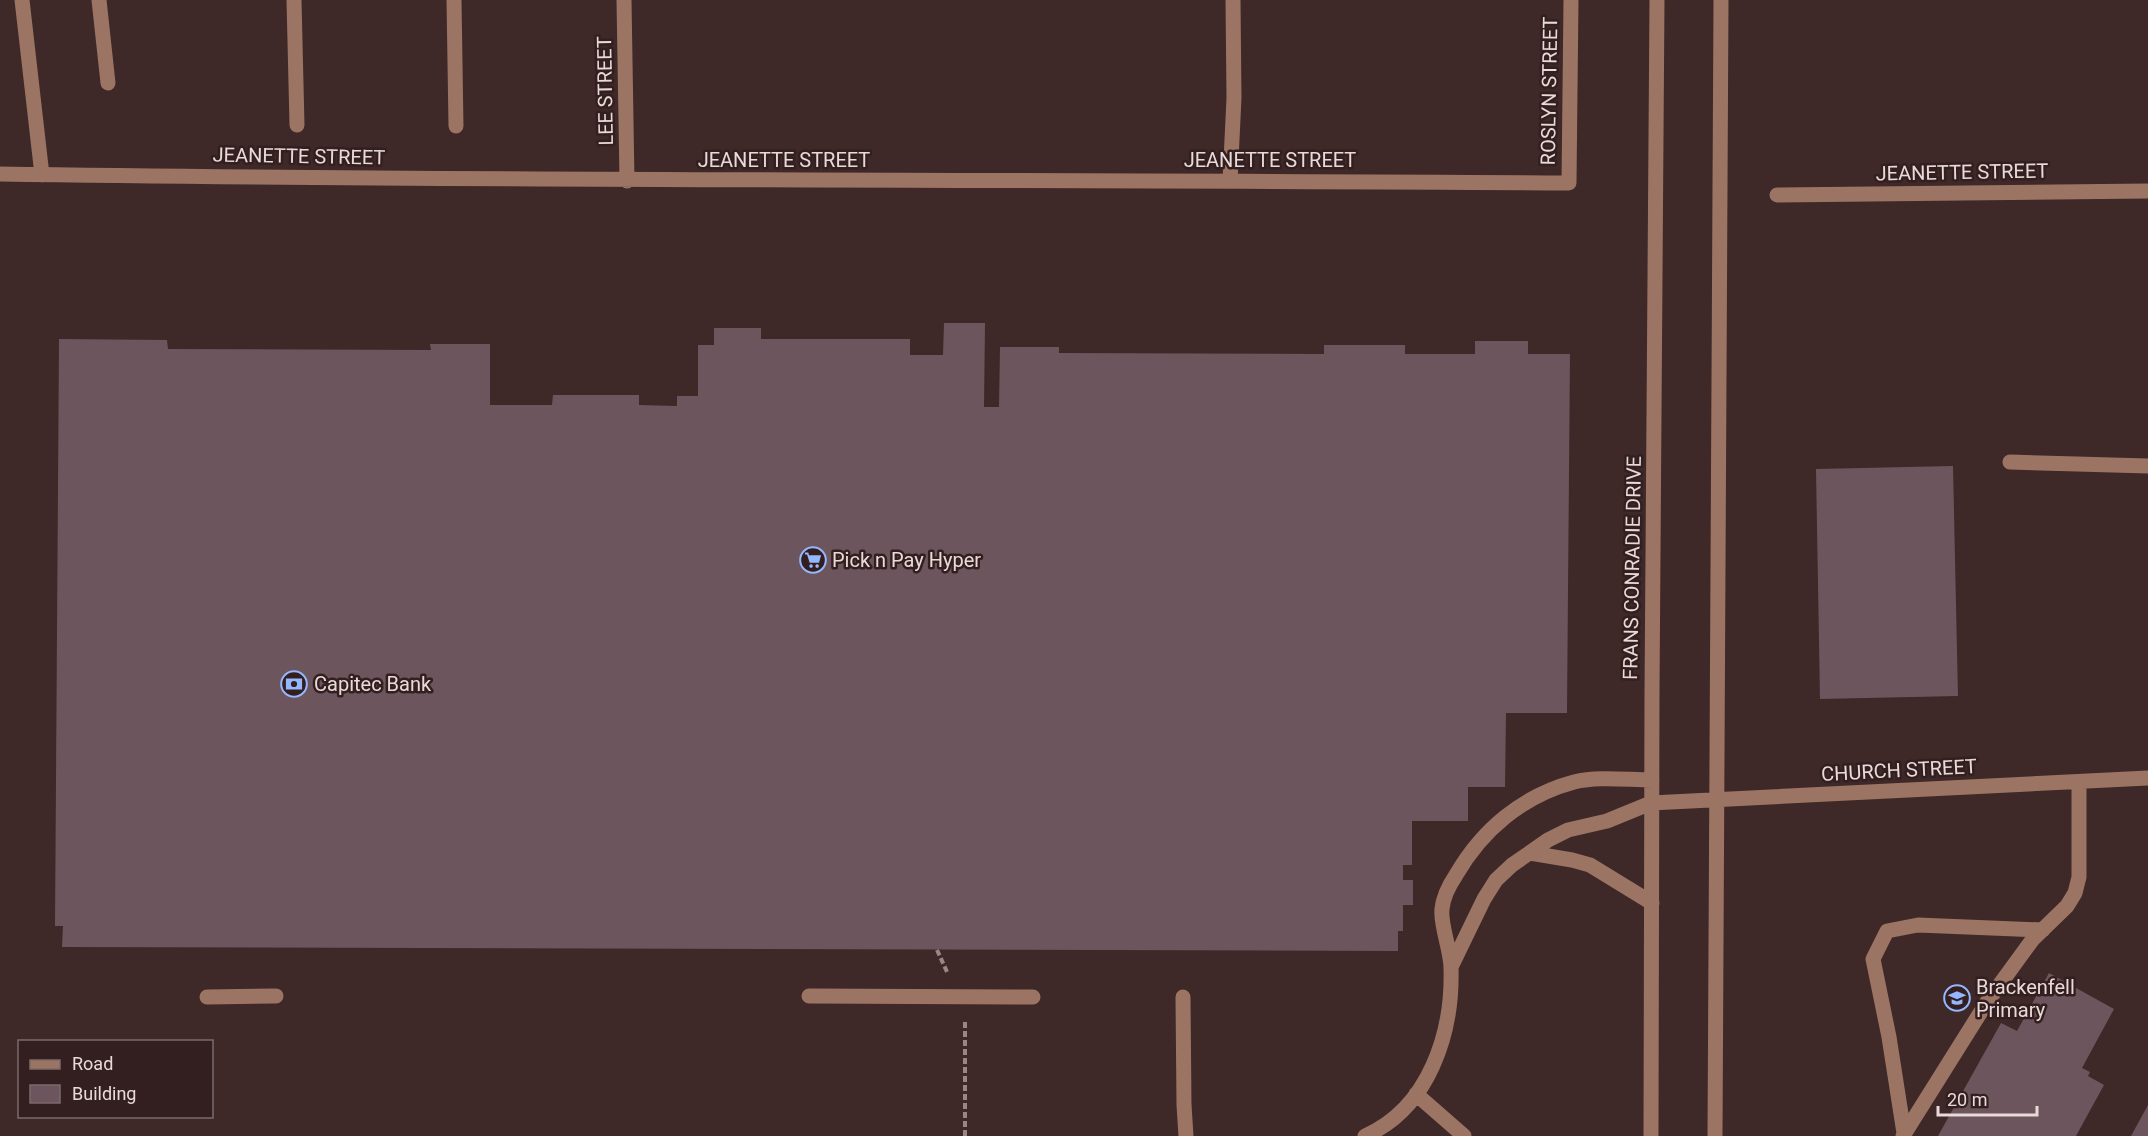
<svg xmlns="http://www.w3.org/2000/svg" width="2148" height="1136" font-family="Roboto,sans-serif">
	<rect width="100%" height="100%" fill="#3e2828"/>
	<path fill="#6d555d" d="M 944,323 L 985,323 L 984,407 L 999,407 L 1000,347 L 1059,347 L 1059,353 L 1324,354 L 1324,345 L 1405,345 L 1405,354 L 1475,354 L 1475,341 L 1528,341 L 1528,354 L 1570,354 L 1567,713 L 1506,713 L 1505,787 L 1468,787 L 1468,821 L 1412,821 L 1412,865 L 1403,865 L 1403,880 L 1413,880 L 1413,905 L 1403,905 L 1403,931 L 1398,931 L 1398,951 L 62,947 L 63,926 L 55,926 L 59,339 L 167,340 L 168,349 L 431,350 L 430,344 L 490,344 L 490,405 L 552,405 L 553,395 L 639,395 L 639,405 L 677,406 L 677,396 L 698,396 L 698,345 L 714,345 L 714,328 L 761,328 L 761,339 L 910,339 L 910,355 L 943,355 Z
		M 1953,466 L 1958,696 L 1820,699 L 1816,469 Z
		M 2049,973 L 2114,1009 L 2082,1068 L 2090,1072 L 2088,1076 L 2104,1085 L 2076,1136 L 1938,1136 L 2001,1023 L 2017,1031 Z
		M 2148,1105 L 2148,1136 L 2131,1136 Z"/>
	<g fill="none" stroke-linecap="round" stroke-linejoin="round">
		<path stroke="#998787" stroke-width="4" stroke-dasharray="6 3" stroke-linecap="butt" d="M 937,950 L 948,974
			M 965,1136 L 965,1020"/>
		<path stroke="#9c7463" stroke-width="15" d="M 22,0 L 42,175
			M 99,0 L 108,83
			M 294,0 L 297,125
			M 454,0 L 456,126
			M 624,0 L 627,181
			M 0,174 C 523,182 1046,179 1569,183 L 1571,0
			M 1230,181 L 1234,98 L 1233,0
			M 1777,195 L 2148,191
			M 2010,462 L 2148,466
			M 1530,853 L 1572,860 L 1590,865 L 1652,903
			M 1451,967 L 1484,899 L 1496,880 L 1512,865 L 1548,840 L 1568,830 L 1607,821 L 1651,803 L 2148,778
			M 809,996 L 1033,997
			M 207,997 L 276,996
			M 1183,997 L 1184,1105 L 1186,1136
			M 1416,1094 L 1464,1136
			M 1904,1133 L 1889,1037 L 1873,959 L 1887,931 L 1918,925 L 2043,930
			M 1365,1136 C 1429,1108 1453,1033 1451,968 C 1451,950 1440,925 1442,909 C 1443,898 1450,884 1456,875 C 1482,830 1522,796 1574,782 C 1599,776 1627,780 1652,780
			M 1651,1136 L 1652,692 L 1657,0
			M 1715,1136 L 1721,0
			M 1903,1136 L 1987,1002 L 2033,939 L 2067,906 L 2075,893 L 2079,877 L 2079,782"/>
	</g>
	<defs>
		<g id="supermarket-ring" transform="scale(1.35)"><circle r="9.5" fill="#331f1f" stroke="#94b7fd" stroke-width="1.5"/><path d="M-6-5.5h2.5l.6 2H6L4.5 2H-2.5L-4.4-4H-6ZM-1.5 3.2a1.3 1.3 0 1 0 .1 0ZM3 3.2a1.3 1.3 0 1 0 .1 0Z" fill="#94b7fd"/></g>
		<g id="bank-ring" transform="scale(1.35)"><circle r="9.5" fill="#331f1f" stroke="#94b7fd" stroke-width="1.5"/><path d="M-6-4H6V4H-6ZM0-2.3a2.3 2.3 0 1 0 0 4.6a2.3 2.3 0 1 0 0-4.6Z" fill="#94b7fd"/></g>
		<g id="school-ring" transform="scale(1.35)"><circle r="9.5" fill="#331f1f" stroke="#94b7fd" stroke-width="1.5"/><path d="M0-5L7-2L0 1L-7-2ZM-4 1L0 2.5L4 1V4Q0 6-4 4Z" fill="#94b7fd"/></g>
	</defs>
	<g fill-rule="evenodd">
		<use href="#supermarket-ring" x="813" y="560"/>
		<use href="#bank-ring" x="294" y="684"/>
		<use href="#school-ring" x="1957" y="998"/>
	</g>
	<g text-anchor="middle" stroke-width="5" stroke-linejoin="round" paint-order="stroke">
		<g font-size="20" fill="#e9dada" stroke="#331f1f">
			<text transform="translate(605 91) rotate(-91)" y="7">LEE STREET</text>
			<text transform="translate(1549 91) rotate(-89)" y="7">ROSLYN STREET</text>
			<text transform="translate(299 156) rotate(1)" y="7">JEANETTE STREET</text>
			<text x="784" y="167">JEANETTE STREET</text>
			<text x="1270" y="167">JEANETTE STREET</text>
			<text transform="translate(1962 172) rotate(-1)" y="7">JEANETTE STREET</text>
			<text transform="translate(1632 568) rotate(-89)" y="7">FRANS CONRADIE DRIVE</text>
			<text transform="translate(1899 770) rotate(-3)" y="7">CHURCH STREET</text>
		</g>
		<g font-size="20" fill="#e9dada" stroke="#331f1f" text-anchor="start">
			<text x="832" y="567">Pick n Pay Hyper</text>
			<text x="314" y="691">Capitec Bank</text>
			<text x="1976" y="994">Brackenfell<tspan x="1976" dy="23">Primary</tspan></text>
		</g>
	</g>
	<rect x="18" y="1040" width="195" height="78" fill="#331f1f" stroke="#7c6a6a" stroke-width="1.5"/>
	<rect x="30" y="1060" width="30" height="9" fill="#9c7463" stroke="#7c6a6a" stroke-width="1.5"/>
	<text x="72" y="1070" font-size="18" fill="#e9dada">Road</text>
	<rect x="30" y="1085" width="30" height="18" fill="#6d555d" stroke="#7c6a6a" stroke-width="1.5"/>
	<text x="72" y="1100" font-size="18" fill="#e9dada">Building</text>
	<path d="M1938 1106v9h99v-9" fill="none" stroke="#e9dada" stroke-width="3"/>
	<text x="1947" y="1106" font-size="18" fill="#e9dada" stroke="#331f1f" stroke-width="4.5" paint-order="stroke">20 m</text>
</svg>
